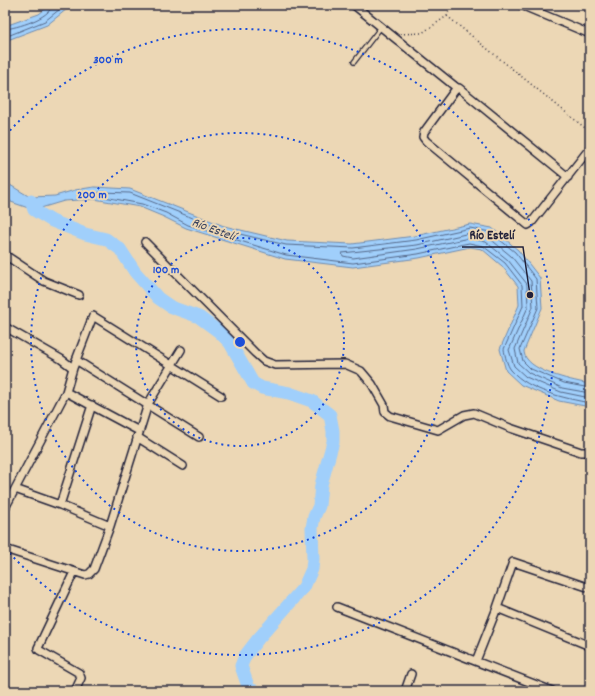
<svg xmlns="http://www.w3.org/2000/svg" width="595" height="696" font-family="Dekko,sans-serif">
	<rect width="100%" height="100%" fill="#ecd7b5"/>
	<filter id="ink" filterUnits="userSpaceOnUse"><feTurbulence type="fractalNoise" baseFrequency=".025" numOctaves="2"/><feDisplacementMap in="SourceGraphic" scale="8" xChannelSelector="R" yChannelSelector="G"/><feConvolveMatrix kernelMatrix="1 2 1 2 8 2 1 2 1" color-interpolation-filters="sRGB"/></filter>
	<g filter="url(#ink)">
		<path fill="#a0cffb" stroke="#6e8aae" d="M 50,5 L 72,5 L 47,25 L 5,41 L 5,26 L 39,14 Z
			M 5,176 L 10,185 L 30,197 L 55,196 L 75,190 L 94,187 L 130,189 L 224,226 L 287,241 L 352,244 L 415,236 L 470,224 L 492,228 L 518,250 L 540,278 L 542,308 L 524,351 C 524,353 525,357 527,359 C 537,373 574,381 590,384 L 590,407 L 559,401 L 521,385 L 506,371 L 500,349 L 519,305 L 518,286 L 502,266 L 482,249 L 470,247 L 419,258 L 353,267 L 285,259 L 186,228 L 164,217 L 140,207 L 94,199 L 64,201 L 34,210 L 11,202 L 5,193 Z"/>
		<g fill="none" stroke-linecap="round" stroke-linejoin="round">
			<path stroke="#546788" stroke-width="1" d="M 5,29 C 16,28 51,18 52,5
				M 5,37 L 45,21 L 65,5
				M 590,388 L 564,383 L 531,369 L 523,361 L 520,349 L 538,308 L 536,279 L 515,252 L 490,232 L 470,228 L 416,240 L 353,248 L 286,245 L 223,230 L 130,193 L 100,192 L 98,193 L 99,196 L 142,204 L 166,213 L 188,225 L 286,255 L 353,263 L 418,254 L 469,243 L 483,246 L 505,263 L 522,285 L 523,306 L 504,349 C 505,356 507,365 511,370 C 529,391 564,398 590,403
				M 590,393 L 562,388 L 529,373 L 518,363 L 515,349 L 533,307 L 531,281 L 511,256 L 488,237 L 470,233 L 417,245 L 342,253 L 343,256 L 353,258 L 417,249 L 469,238 L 486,242 L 508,260 L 527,284 L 528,307 L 509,350 L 514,366 L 526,377 L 561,392 L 590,398"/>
			<path stroke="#a0cffb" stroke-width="13" d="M 31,201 L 34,210 L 52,221 L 85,234 L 106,239 L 120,249 L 135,272 L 158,298 L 171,307 L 199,317 L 218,331 L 230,343 L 253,383 L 262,388 L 289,393 L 312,401 L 330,415 L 333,431 L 333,442 L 321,485 L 319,506 L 314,517 L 312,528 L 313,559 L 312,569 L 304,587 L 266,630 L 258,639 L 245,656 L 241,666 L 249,689 L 255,691"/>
			<g stroke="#22223b" stroke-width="6">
				<path id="service" d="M 354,62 L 381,27"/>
			</g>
			<g stroke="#22223b" stroke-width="10">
				<path id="minor" d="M 354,5 L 457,88
					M 521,5 L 590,34
					M 568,177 L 459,88 L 455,90 L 424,132 L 423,137 L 426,141 L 528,225 L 532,222 L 590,148
					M 145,242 L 255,353 L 264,361 L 275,365 L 345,364 L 361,371 L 372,384 L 384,405 L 385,412 L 390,416 L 438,430 L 464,415 L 474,413 L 510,428 L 581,452 L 590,452
					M 5,255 L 44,281 L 79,295
					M 5,327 L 61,359 L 73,368
					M 76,360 L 199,437
					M 66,392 L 139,431
					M 137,437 L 183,466
					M 15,489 L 60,505 L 110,526
					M 60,505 L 92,405
					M 5,508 L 66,392 L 73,368 L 93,316 L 221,396
					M 5,549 L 85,575 L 89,574 L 94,569 L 110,526 L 148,404 L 181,350
					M 74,572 L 38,648 L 39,650 L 79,673 L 81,678 L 75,691
					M 337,607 L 552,691
					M 497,608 L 590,646
					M 476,661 L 497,608 L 513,562 L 590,588
					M 405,691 L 411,674"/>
			</g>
			<path stroke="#22223b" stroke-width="1.5" stroke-dasharray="1 3" stroke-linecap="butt" d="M 447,16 L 590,132
				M 400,34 L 422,33 L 447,16 L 451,5"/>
			<use href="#service" stroke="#ecd7b5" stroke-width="3.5"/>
			<use href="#minor" stroke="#ecd7b5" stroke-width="7"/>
		</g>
	</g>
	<g fill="none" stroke="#1d4ed8" stroke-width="2" stroke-dasharray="2 4">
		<circle cx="240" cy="342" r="104"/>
		<circle cx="240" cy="342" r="209"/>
		<path d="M6 135A313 313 0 1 1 6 549"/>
	</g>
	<g text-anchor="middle" stroke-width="4" stroke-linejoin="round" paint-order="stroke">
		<g font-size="13" font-style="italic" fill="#3b4561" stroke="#ecd7b5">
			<text transform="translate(214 228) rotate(20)" y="5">Río Estelí</text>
		</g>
	</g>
	<circle cx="240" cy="342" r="6" fill="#1d4ed8" stroke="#ecd7b5" stroke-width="2"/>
	<g font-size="12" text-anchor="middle" font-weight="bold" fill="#1d4ed8" stroke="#ecd7b5" stroke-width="4" stroke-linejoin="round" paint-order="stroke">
		<text x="108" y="63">300 m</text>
		<text x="92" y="198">200 m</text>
		<text x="166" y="273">100 m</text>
	</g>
	<path fill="none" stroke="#22223b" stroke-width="1.5" d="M530 295L523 247H462"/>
	<circle fill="#22223b" stroke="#ecd7b5" stroke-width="1.5" cx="530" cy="295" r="4"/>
	<g font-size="13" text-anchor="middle" font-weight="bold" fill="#22223b" stroke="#ecd7b5" stroke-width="4" stroke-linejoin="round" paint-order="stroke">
		<text x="492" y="239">Río Estelí</text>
	</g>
	<rect width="595" height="696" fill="none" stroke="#ecd7b5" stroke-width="20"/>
	<rect x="10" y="10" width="575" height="676" fill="none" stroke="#22223b" stroke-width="1.5" filter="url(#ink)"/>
</svg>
